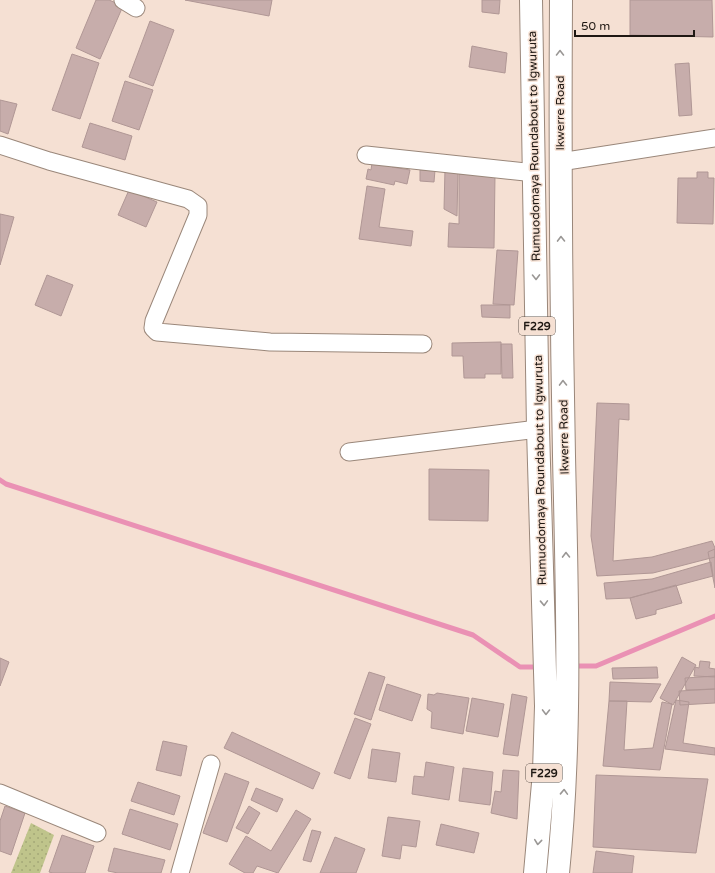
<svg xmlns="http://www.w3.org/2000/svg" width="715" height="873" font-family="'Varela Round',sans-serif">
	<defs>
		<pattern id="park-dots" width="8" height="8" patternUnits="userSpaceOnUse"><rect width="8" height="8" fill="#bfc48b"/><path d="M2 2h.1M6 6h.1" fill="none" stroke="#a4a877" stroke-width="1.8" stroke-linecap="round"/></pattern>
	</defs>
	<rect width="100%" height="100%" fill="#f5e0d3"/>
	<path fill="url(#park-dots)" d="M 31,823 L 54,835 L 40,873 L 11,873 Z"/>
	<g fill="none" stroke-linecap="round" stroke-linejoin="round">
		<path stroke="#ea91b4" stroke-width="5" d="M 0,480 L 6,484 L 473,635 L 520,667 L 540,667
			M 572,666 L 596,666 L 715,616"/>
	</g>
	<path fill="#c7adab" stroke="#b09795" d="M 96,0 L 109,0 L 123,6 L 100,59 L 76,48 Z
		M 185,0 L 272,0 L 269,16 Z
		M 482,0 L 500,0 L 499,14 L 482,12 Z
		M 630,0 L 712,0 L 713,37 L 630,35 Z
		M 150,21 L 174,30 L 153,86 L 129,77 Z
		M 472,46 L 507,53 L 505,73 L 469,67 Z
		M 72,54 L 99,63 L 80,119 L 52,110 Z
		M 689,63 L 692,115 L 679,116 L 675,64 Z
		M 125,81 L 153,90 L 139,130 L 112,121 Z
		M 0,100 L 17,104 L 8,134 L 0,131 Z
		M 90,123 L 132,136 L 125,160 L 82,147 Z
		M 372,163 L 392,164 L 392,167 L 410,170 L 407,184 L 395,181 L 394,185 L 366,179 L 368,169 L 371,170 Z
		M 445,169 L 458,170 L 457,216 L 444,209 Z
		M 420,170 L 435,170 L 434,182 L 420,181 Z
		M 697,172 L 708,172 L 708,178 L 714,178 L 713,224 L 677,223 L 678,178 L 697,178 Z
		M 459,174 L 495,175 L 494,248 L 448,247 L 449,223 L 459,224 Z
		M 367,186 L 385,189 L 379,227 L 413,231 L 411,246 L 359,239 Z
		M 129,190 L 157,202 L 146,227 L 118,215 Z
		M 0,214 L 14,217 L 0,265 Z
		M 497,250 L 518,251 L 514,305 L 493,304 Z
		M 47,275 L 73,285 L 61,316 L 35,305 Z
		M 481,305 L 510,305 L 510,318 L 482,317 Z
		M 501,342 L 501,374 L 485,374 L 485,378 L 464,378 L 463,356 L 452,356 L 452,343 Z
		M 501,344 L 512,344 L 513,378 L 502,378 Z
		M 597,403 L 629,404 L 629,420 L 619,419 L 613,561 L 652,557 L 712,541 L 715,548 L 715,557 L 653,573 L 597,576 L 591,536 Z
		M 429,469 L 489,470 L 488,521 L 429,520 Z
		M 715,549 L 715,588 L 708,552 Z
		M 711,562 L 713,576 L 630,598 L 606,599 L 604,583 L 652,579 Z
		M 676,585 L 682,603 L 656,610 L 656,614 L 636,619 L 630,598 Z
		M 682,657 L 696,665 L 673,705 L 660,698 Z
		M 0,658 L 9,662 L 0,686 Z
		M 700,661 L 710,662 L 709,668 L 715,669 L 715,677 L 694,676 L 695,667 L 699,668 Z
		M 657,667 L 658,678 L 613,679 L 612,668 Z
		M 369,672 L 385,677 L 371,720 L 354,714 Z
		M 715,676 L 715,689 L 686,690 L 685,678 Z
		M 610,682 L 661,684 L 651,702 L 609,701 Z
		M 387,684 L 421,695 L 412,721 L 379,710 Z
		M 715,689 L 715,703 L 680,705 L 679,691 Z
		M 437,693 L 469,698 L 463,734 L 431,728 L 432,712 L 427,709 L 428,694 L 434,695 Z
		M 512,694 L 527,697 L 518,756 L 503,754 Z
		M 472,698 L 504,704 L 498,737 L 466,731 Z
		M 676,700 L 689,702 L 683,743 L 715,748 L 715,755 L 665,749 Z
		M 609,701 L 627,701 L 624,750 L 653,748 L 662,702 L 672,704 L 660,770 L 603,766 Z
		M 355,718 L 371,724 L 350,779 L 334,773 Z
		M 232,732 L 320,773 L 313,789 L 224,748 Z
		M 163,741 L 187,746 L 181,776 L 156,770 Z
		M 372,749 L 400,753 L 396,782 L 368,778 Z
		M 426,762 L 454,767 L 449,800 L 412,794 L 414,776 L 424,777 Z
		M 463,768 L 493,772 L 490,805 L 459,801 Z
		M 503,770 L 519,771 L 517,819 L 491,813 L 495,791 L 501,792 Z
		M 225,773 L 249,782 L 227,842 L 203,833 Z
		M 596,775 L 708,779 L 696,853 L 593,847 Z
		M 138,782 L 180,796 L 174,815 L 131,801 Z
		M 256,788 L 283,799 L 277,812 L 251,800 Z
		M 5,806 L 25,813 L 11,855 L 0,851 L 0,821 Z
		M 249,806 L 260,813 L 248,834 L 236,828 Z
		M 130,809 L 178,824 L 170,850 L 122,834 Z
		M 296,810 L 311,819 L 278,873 L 257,866 L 253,873 L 245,873 L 229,864 L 246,836 L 271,851 Z
		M 388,817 L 420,821 L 416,847 L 402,845 L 400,859 L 382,856 Z
		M 441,824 L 479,833 L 474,853 L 436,845 Z
		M 312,830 L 321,832 L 311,862 L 303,860 Z
		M 62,835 L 94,846 L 85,873 L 53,873 L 49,872 Z
		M 335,837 L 365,849 L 356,873 L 320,873 Z
		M 114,848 L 165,860 L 161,873 L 118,873 L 108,871 Z
		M 596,851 L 634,856 L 632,873 L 593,873 Z"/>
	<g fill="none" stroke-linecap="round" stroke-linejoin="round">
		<g stroke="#9a877a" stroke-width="19">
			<path id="minor" d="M 123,0 L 136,8
				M 0,145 L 49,161 L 188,199 L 198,206 L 198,215 L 154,321 L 153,328 L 157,332 L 270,342 L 423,344
				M 366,155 L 535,173
				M 560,162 L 715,138
				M 349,452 L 538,429
				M 0,793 L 97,833
				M 180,873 L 211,764"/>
		</g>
		<g stroke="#9a877a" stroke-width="24">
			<path id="major" d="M 531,0 L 538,429 L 546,706 L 544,772 L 535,873
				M 558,873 C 572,735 567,595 564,456 C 561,304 560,152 561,0"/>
		</g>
		<use href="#minor" stroke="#fff" stroke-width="17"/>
		<use href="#major" stroke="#fff" stroke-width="22"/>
	</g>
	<defs><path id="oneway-chevron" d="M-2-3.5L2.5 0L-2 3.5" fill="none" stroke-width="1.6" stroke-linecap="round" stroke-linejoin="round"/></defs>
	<g stroke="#9a9795">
		<use href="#oneway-chevron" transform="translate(560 53) rotate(-90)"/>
		<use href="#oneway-chevron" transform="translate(561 239) rotate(-91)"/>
		<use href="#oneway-chevron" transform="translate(536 277) rotate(89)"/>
		<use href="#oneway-chevron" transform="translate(563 383) rotate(-91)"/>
		<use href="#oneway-chevron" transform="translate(566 555) rotate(-91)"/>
		<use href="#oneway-chevron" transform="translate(544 603) rotate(88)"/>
		<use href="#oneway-chevron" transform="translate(546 712) rotate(91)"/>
		<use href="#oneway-chevron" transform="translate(564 792) rotate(-88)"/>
		<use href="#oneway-chevron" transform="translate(538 842) rotate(96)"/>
	</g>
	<g text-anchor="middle" stroke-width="3" stroke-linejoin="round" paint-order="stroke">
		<g fill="#f5e0d3" stroke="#5f544d" stroke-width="1">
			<rect x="519" y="317" width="36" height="18" rx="3"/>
			<rect x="526" y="764" width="36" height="18" rx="3"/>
		</g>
		<g font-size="11" font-weight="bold" fill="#1f1813">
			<text x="537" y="330">F229</text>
			<text x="544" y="777">F229</text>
		</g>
		<g font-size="12" fill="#1f1813" stroke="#f5e0d3">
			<text transform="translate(560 113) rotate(-90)" y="4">Ikwerre Road</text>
			<text transform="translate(534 146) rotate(-91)" y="4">Rumuodomaya Roundabout to Igwuruta</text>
			<text transform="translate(564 437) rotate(-91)" y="4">Ikwerre Road</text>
			<text transform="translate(540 470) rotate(-91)" y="4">Rumuodomaya Roundabout to Igwuruta</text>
		</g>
	</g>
	<path d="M575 30v6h119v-6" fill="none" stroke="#1f1813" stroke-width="2"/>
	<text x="581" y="30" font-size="12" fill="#1f1813" stroke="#f5e0d3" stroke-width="3" paint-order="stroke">50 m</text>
</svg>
